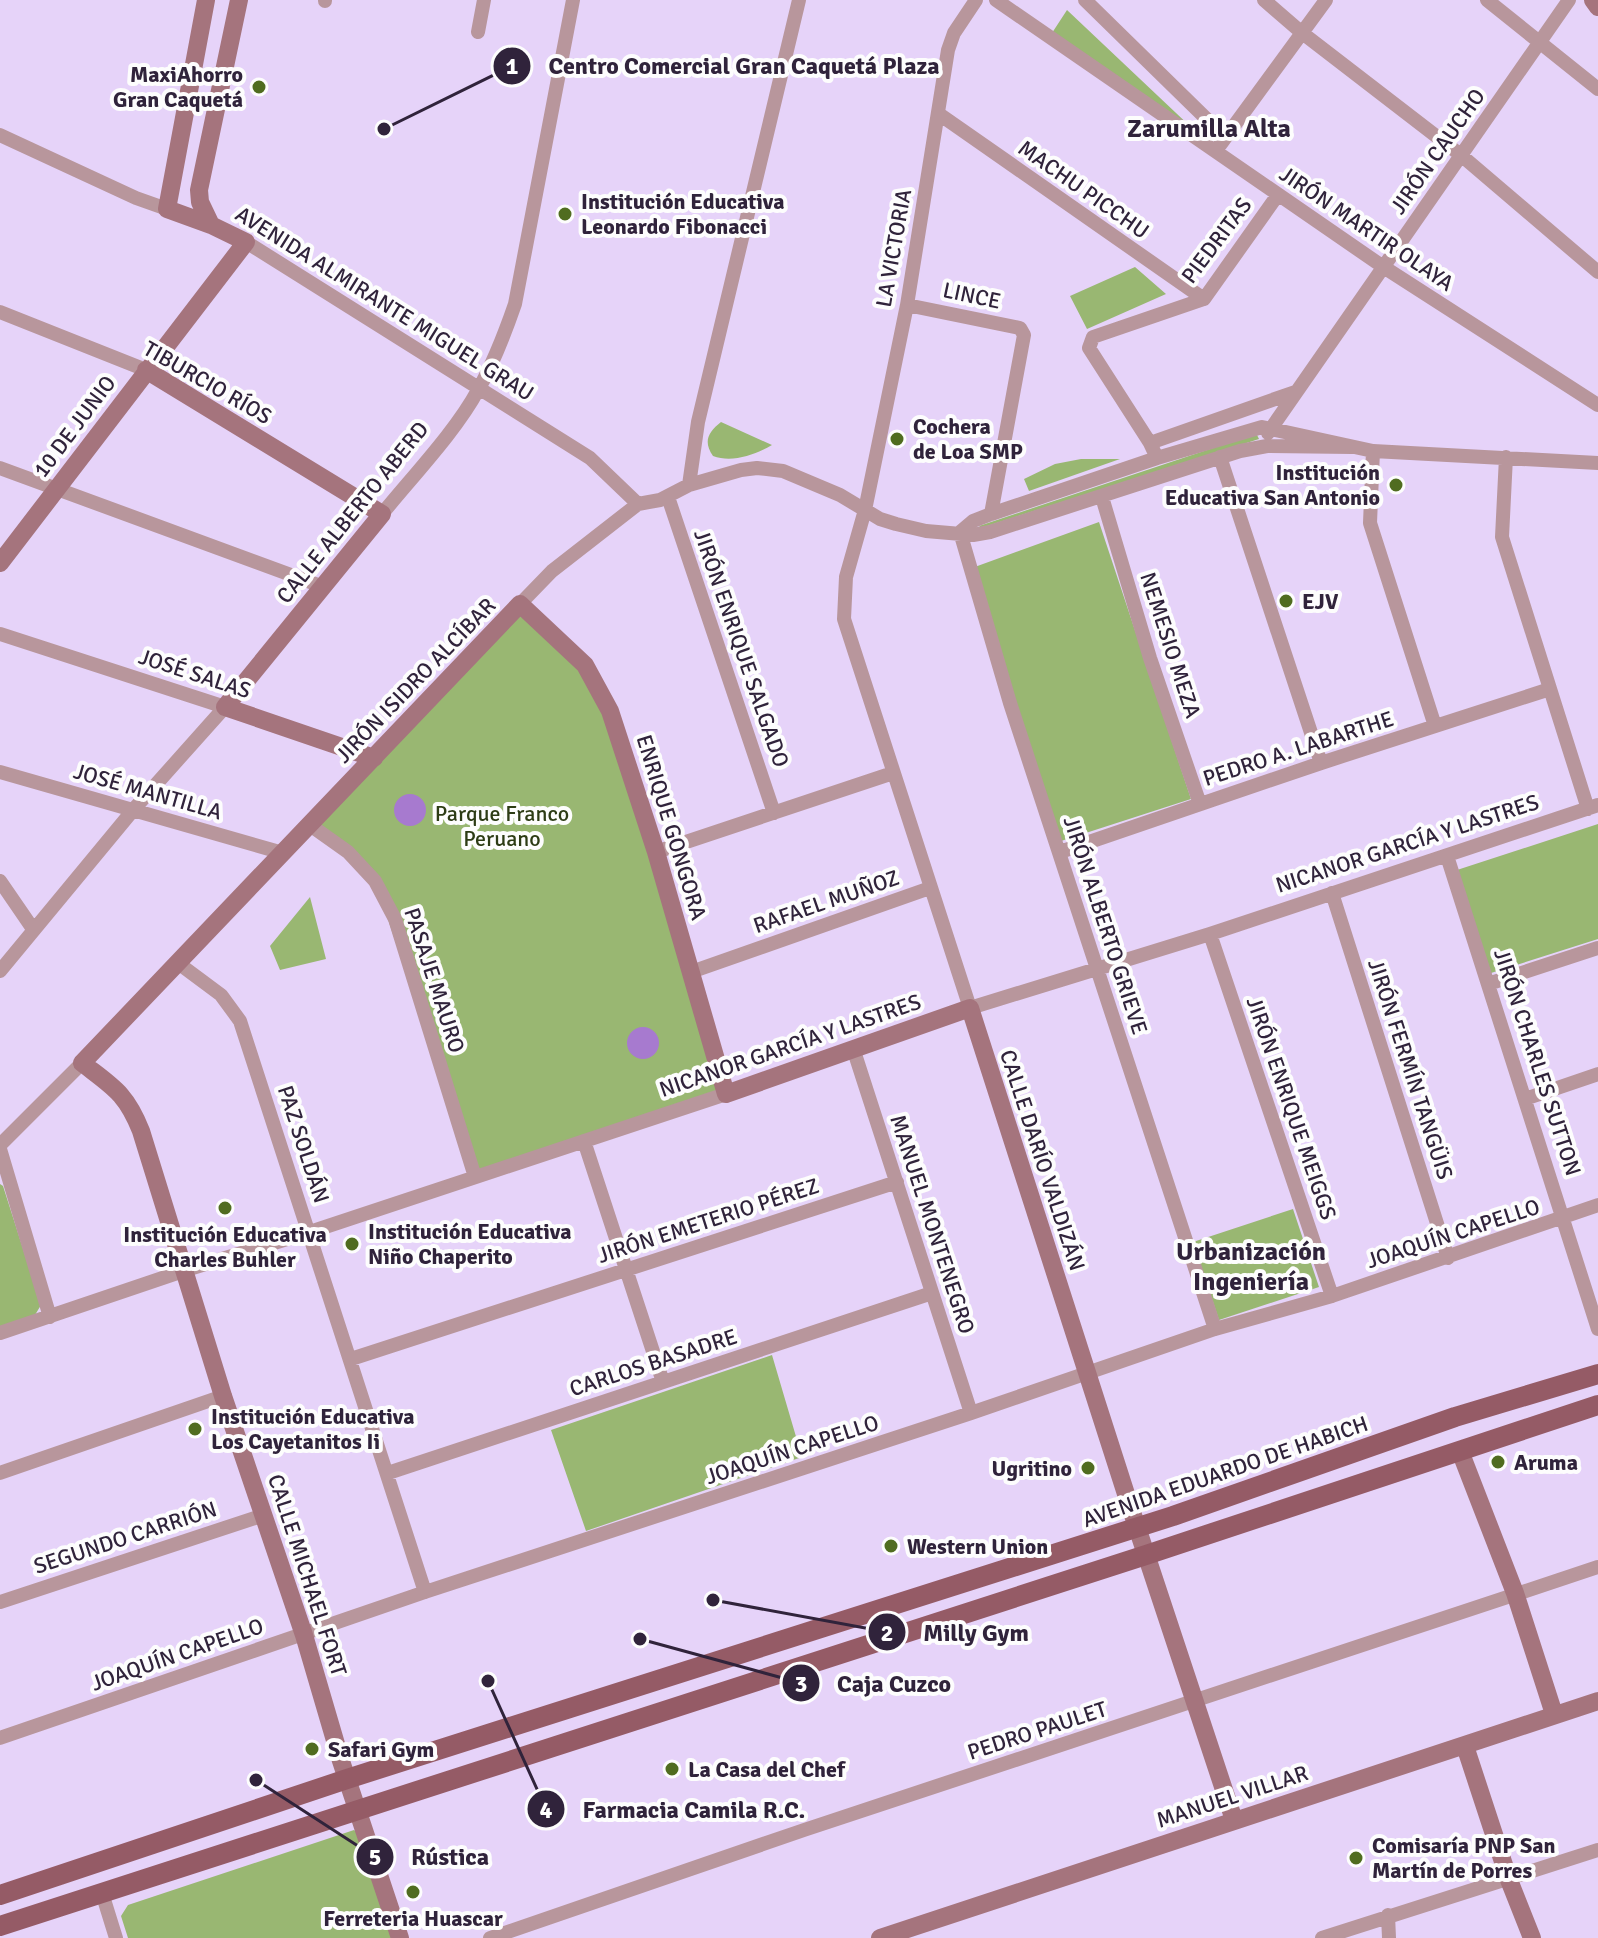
<svg xmlns="http://www.w3.org/2000/svg" width="1598" height="1938" font-family="Signika,sans-serif">
	<rect width="100%" height="100%" fill="#e6d3f9"/>
	<path fill="#99b772" d="M 1067,10 L 1194,130 L 1052,33 Z
		M 1135,267 L 1166,294 L 1087,329 L 1070,296 Z
		M 721,422 L 772,445 C 755,455 732,463 713,456 C 703,442 708,432 721,422 Z
		M 1252,435 L 1257,435 L 1259,439 L 981,528 L 979,526 Z
		M 1081,459 L 1120,459 L 1029,491 L 1024,479 L 1055,464 Z
		M 1099,522 L 1191,799 L 1061,841 L 972,568 Z
		M 520,604 L 602,694 L 726,1094 L 475,1177 L 375,881 L 310,825 Z
		M 1598,824 L 1598,939 L 1491,973 L 1457,870 Z
		M 310,897 L 326,959 L 280,970 L 270,946 Z
		M 0,1184 L 3,1186 L 41,1305 L 35,1315 L 0,1327 Z
		M 1293,1209 L 1319,1287 L 1219,1320 L 1193,1242 Z
		M 772,1355 L 802,1457 L 586,1531 L 551,1430 Z
		M 354,1830 L 360,1835 L 395,1938 L 128,1938 L 121,1916 L 128,1905 Z"/>
	<path fill="#a77acf" d="M394 810a16 16 0 1 1 32 0a16 16 0 1 1-32 0Z
		M627 1043a16 16 0 1 1 32 0a16 16 0 1 1-32 0Z"/>
	<g fill="none" stroke-linecap="round" stroke-linejoin="round">
		<path stroke="#b8969c" stroke-width="14" d="M 976,0 L 954,33 L 948,50 L 907,305 L 865,510 L 846,577 L 844,619 L 970,1008 L 1210,934 L 1598,805
			M 996,0 L 1382,266 L 1598,405
			M 1085,0 L 1225,137
			M 1264,0 L 1301,32 L 1462,156 L 1598,272
			M 1487,0 L 1598,89
			M 325,1 L 325,0
			M 478,32 L 484,0
			M 939,114 L 1204,299
			M 0,135 L 136,198 L 167,209
			M 1220,145 L 1326,0
			M 246,242 L 590,458 L 638,504
			M 907,305 L 1020,328 L 1024,335 L 991,514
			M 0,312 L 146,370
			M 1268,433 L 1569,0
			M 1150,443 L 1295,392
			M 1373,451 L 1370,523 L 1435,726
			M 1220,457 L 1321,763
			M 1506,457 L 1502,537 L 1588,809
			M 1157,458 L 1150,443 L 1089,348 L 1093,337 L 1204,299 L 1277,196
			M 0,468 L 321,586
			M 689,485 L 698,422 L 799,0
			M 668,497 L 774,813
			M 1102,497 L 1150,658 L 1200,804
			M 382,514 C 412,477 456,431 478,390 C 493,364 505,333 515,304 L 573,0
			M 960,532 L 1010,703 L 1215,1329
			M 960,532 L 973,521 L 991,514 L 1157,458 L 1262,427 L 1373,451 L 1598,463
			M 520,604 L 552,571 L 638,504 L 660,500 L 689,485 L 741,470 L 757,468 L 783,471 L 840,495 L 880,519 L 896,524 L 926,531 L 973,535 L 990,532 L 1240,451 L 1267,446 L 1352,447
			M 0,634 L 225,707 L 134,809 L 0,971
			M 0,772 L 283,853
			M 310,825 L 348,852 L 375,881 L 395,919 L 475,1177
			M 656,852 L 893,773
			M 1060,852 L 1321,763 L 1550,689
			M 1447,856 L 1598,1329
			M 0,881 L 33,929
			M 1332,893 L 1448,1258
			M 1210,934 L 1332,1296
			M 178,963 L 221,995 L 240,1021 L 425,1592
			M 691,972 L 930,888
			M 1488,984 L 1598,948
			M 853,1048 L 971,1413
			M 1525,1099 L 1598,1074
			M 584,1141 L 663,1382
			M 0,1145 L 82,1063
			M 0,1149 L 50,1317
			M 0,1333 L 186,1270 L 310,1232 L 726,1094
			M 351,1359 L 897,1182
			M 0,1473 L 223,1396
			M 388,1473 L 932,1293
			M 0,1602 L 264,1515
			M 0,1738 L 425,1592 L 971,1413 L 1215,1329 L 1332,1296 L 1598,1205
			M 102,1893 L 116,1938
			M 1388,1915 L 1389,1938
			M 490,1938 L 804,1830 L 1598,1567
			M 1322,1938 L 1598,1850"/>
		<path stroke="#a5747d" stroke-width="18" d="M 1593,0 L 1598,7
			M 211,225 L 200,202 L 199,190 L 239,0
			M 146,370 L 382,514 L 225,707 L 374,758
			M 0,563 L 246,242 L 211,225 L 167,209 L 206,0
			M 1460,1451 L 1515,1593 L 1554,1714
			M 1465,1746 L 1509,1880 L 1532,1938
			M 400,1938 L 341,1761 L 304,1635 L 223,1396 L 141,1131 C 126,1093 113,1087 82,1063 L 520,604 L 585,665 L 610,711 L 656,852 L 726,1094 L 970,1008 L 1126,1494 L 1234,1820
			M 880,1938 L 1598,1701"/>
		<path stroke="#955b66" stroke-width="20" d="M 0,1895 L 347,1779 L 1173,1516 L 1455,1417 L 1598,1374
			M 0,1926 L 1146,1555 L 1598,1405"/>
	</g>
	<g fill="#506c20" stroke="#fdfdfd" stroke-width="3">
		<circle cx="259" cy="87" r="8"/>
		<circle cx="565" cy="214" r="8"/>
		<circle cx="897" cy="439" r="8"/>
		<circle cx="1396" cy="485" r="8"/>
		<circle cx="1286" cy="601" r="8"/>
		<circle cx="225" cy="1208" r="8"/>
		<circle cx="352" cy="1244" r="8"/>
		<circle cx="195" cy="1429" r="8"/>
		<circle cx="1498" cy="1462" r="8"/>
		<circle cx="1088" cy="1468" r="8"/>
		<circle cx="891" cy="1546" r="8"/>
		<circle cx="312" cy="1749" r="8"/>
		<circle cx="672" cy="1769" r="8"/>
		<circle cx="1356" cy="1858" r="8"/>
		<circle cx="413" cy="1892" r="8"/>
	</g>
	<g text-anchor="middle" stroke-width="8" stroke-linejoin="round" paint-order="stroke">
		<g font-size="22" font-weight="bold" fill="#30233b" stroke="#fdfdfd" text-anchor="start">
			<text x="243" y="82" text-anchor="end">MaxiAhorro<tspan x="243" dy="25">Gran Caquetá</tspan></text>
			<text x="581" y="209">Institución Educativa<tspan x="581" dy="25">Leonardo Fibonacci</tspan></text>
			<text x="913" y="434">Cochera<tspan x="913" dy="25">de Loa SMP</tspan></text>
			<text x="1380" y="480" text-anchor="end">Institución<tspan x="1380" dy="25">Educativa San Antonio</tspan></text>
			<text x="1302" y="609">EJV</text>
			<text x="368" y="1239">Institución Educativa<tspan x="368" dy="25">Niño Chaperito</tspan></text>
			<text x="225" y="1242" text-anchor="middle">Institución Educativa<tspan x="225" dy="25">Charles Buhler</tspan></text>
			<text x="211" y="1424">Institución Educativa<tspan x="211" dy="25">Los Cayetanitos Ii</tspan></text>
			<text x="1514" y="1470">Aruma</text>
			<text x="1072" y="1476" text-anchor="end">Ugritino</text>
			<text x="907" y="1554">Western Union</text>
			<text x="328" y="1757">Safari Gym</text>
			<text x="688" y="1777">La Casa del Chef</text>
			<text x="1372" y="1853">Comisaría PNP San<tspan x="1372" dy="25">Martín de Porres</tspan></text>
			<text x="413" y="1926" text-anchor="middle">Ferreteria Huascar</text>
		</g>
		<g font-size="22" fill="#30233b" stroke="#fdfdfd">
			<text transform="translate(1437 151) rotate(-55)" y="8">JIRÓN CAUCHO</text>
			<text transform="translate(1084 189) rotate(35)" y="8">MACHU PICCHU</text>
			<text transform="translate(1367 228) rotate(34)" y="8">JIRÓN MARTIR OLAYA</text>
			<text transform="translate(1216 240) rotate(-53)" y="8">PIEDRITAS</text>
			<text transform="translate(893 248) rotate(-80)" y="8">LA VICTORIA</text>
			<text transform="translate(972 295) rotate(12)" y="8">LINCE</text>
			<text transform="translate(385 303) rotate(32)" y="8">AVENIDA ALMIRANTE MIGUEL GRAU</text>
			<text transform="translate(208 382) rotate(30)" y="8">TIBURCIO RÍOS</text>
			<text transform="translate(74 426) rotate(-53)" y="8">10 DE JUNIO</text>
			<text transform="translate(352 512) rotate(-51)" y="8">CALLE ALBERTO ABERD</text>
			<text transform="translate(1171 645) rotate(72)" y="8">NEMESIO MEZA</text>
			<text transform="translate(742 648) rotate(71)" y="8">JIRÓN ENRIQUE SALGADO</text>
			<text transform="translate(195 673) rotate(18)" y="8">JOSÉ SALAS</text>
			<text transform="translate(415 680) rotate(-46)" y="8">JIRÓN ISIDRO ALCÍBAR</text>
			<text transform="translate(1298 748) rotate(-18)" y="8">PEDRO A. LABARTHE</text>
			<text transform="translate(148 791) rotate(16)" y="8">JOSÉ MANTILLA</text>
			<text transform="translate(672 827) rotate(73)" y="8">ENRIQUE GONGORA</text>
			<text transform="translate(1407 843) rotate(-18)" y="8">NICANOR GARCÍA Y LASTRES</text>
			<text transform="translate(826 901) rotate(-19)" y="8">RAFAEL MUÑOZ</text>
			<text transform="translate(1106 925) rotate(72)" y="8">JIRÓN ALBERTO GRIEVE</text>
			<text transform="translate(435 980) rotate(72)" y="8">PASAJE MAURO</text>
			<text transform="translate(790 1045) rotate(-19)" y="8">NICANOR GARCÍA Y LASTRES</text>
			<text transform="translate(1538 1062) rotate(72)" y="8">JIRÓN CHARLES SUTTON</text>
			<text transform="translate(1411 1069) rotate(72)" y="8">JIRÓN FERMÍN TANGÜIS</text>
			<text transform="translate(1292 1108) rotate(71)" y="8">JIRÓN ENRIQUE MEIGGS</text>
			<text transform="translate(304 1144) rotate(72)" y="8">PAZ SOLDÁN</text>
			<text transform="translate(1043 1160) rotate(72)" y="8">CALLE DARÍO VALDIZÁN</text>
			<text transform="translate(708 1220) rotate(-18)" y="8">JIRÓN EMETERIO PÉREZ</text>
			<text transform="translate(933 1224) rotate(72)" y="8">MANUEL MONTENEGRO</text>
			<text transform="translate(1453 1233) rotate(-18)" y="8">JOAQUÍN CAPELLO</text>
			<text transform="translate(653 1362) rotate(-18)" y="8">CARLOS BASADRE</text>
			<text transform="translate(792 1449) rotate(-18)" y="8">JOAQUÍN CAPELLO</text>
			<text transform="translate(1225 1471) rotate(-19)" y="8">AVENIDA EDUARDO DE HABICH</text>
			<text transform="translate(125 1537) rotate(-18)" y="8">SEGUNDO CARRIÓN</text>
			<text transform="translate(308 1575) rotate(72)" y="8">CALLE MICHAEL FORT</text>
			<text transform="translate(177 1654) rotate(-19)" y="8">JOAQUÍN CAPELLO</text>
			<text transform="translate(1037 1730) rotate(-18)" y="8">PEDRO PAULET</text>
			<text transform="translate(1232 1796) rotate(-18)" y="8">MANUEL VILLAR</text>
		</g>
		<g font-size="22" fill="#2d3c15" stroke="#fdfdfd">
			<text x="502" y="821">Parque Franco<tspan x="502" dy="25">Peruano</tspan></text>
		</g>
		<g font-size="26" font-weight="bold" fill="#30233b" stroke="#fdfdfd">
			<text x="1209" y="137">Zarumilla Alta</text>
			<text x="1251" y="1260">Urbanización<tspan x="1251" dy="30">Ingeniería</tspan></text>
		</g>
	</g>
	<path fill="none" stroke="#30233b" stroke-width="3" d="M384 129L512 66M713 1600L887 1632M640 1639L801 1683M488 1681L546 1809M256 1780L375 1857"/>
	<g fill="#30233b" stroke="#fdfdfd" stroke-width="3">
		<circle cx="384" cy="129" r="8"/>
		<circle cx="713" cy="1600" r="8"/>
		<circle cx="640" cy="1639" r="8"/>
		<circle cx="488" cy="1681" r="8"/>
		<circle cx="256" cy="1780" r="8"/>
		<circle cx="512" cy="66" r="20"/>
		<circle cx="887" cy="1632" r="20"/>
		<circle cx="801" cy="1683" r="20"/>
		<circle cx="546" cy="1809" r="20"/>
		<circle cx="375" cy="1857" r="20"/>
	</g>
	<g font-size="24" text-anchor="middle" font-weight="bold" fill="#fff">
		<text x="512" y="74">1</text>
		<text x="887" y="1641">2</text>
		<text x="801" y="1692">3</text>
		<text x="546" y="1818">4</text>
		<text x="375" y="1865">5</text>
	</g>
	<g font-size="24" text-anchor="middle" font-weight="bold" fill="#30233b" stroke="#fdfdfd" stroke-width="8" stroke-linejoin="round" paint-order="stroke">
		<text x="744" y="74">Centro Comercial Gran Caquetá Plaza</text>
		<text x="976" y="1641">Milly Gym</text>
		<text x="894" y="1692">Caja Cuzco</text>
		<text x="694" y="1818">Farmacia Camila R.C.</text>
		<text x="450" y="1865">Rústica</text>
	</g>
</svg>
